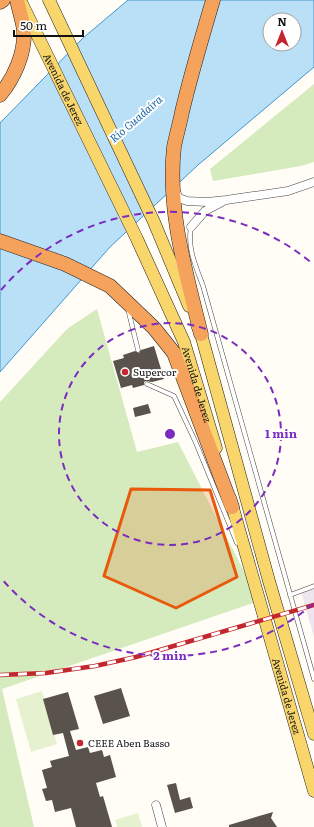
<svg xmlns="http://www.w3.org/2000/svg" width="314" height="827" font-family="Literata,serif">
	<rect width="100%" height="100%" fill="#fffdf5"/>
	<path fill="#eee6ef" d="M 314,584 L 314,637 L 300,589 Z"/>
	<path fill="#d5ebbd" d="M 314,84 L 314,162 L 301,166 L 213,181 L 210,169 Z
		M 97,309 L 137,452 L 178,442 L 259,601 L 2,689 L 34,827 L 0,827 L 0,402 L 67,329 Z"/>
	<path fill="#e6f2cf" d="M 42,691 L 57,744 L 31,752 L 16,699 Z
		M 138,813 L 142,827 L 117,827 L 115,820 Z"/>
	<path fill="#b9e0f7" stroke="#3f96cf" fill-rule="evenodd" d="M 128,0 L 314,0 L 314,67 L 198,165 L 110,247 L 0,372 L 0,123 L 83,38 ZM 270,20 L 294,20 L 294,44 L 270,44 Z"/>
	<path fill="#5a524d" d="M 154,346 L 164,379 L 152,382 L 146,381 L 144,382 L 144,385 L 133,388 L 132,385 L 121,388 L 113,361 L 124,358 L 123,355 L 135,351 L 139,353 L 141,350 Z
		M 148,404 L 151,413 L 135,417 L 133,408 Z
		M 121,688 L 130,716 L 103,724 L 94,696 Z
		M 68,692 L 79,729 L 70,731 L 76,750 L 88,747 L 90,753 L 102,750 L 104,757 L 110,755 L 116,777 L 96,783 L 100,797 L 103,796 L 112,827 L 76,827 L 71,808 L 55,812 L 52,800 L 46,801 L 42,789 L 47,788 L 42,770 L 52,767 L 50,761 L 69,756 L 63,733 L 53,735 L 43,699 Z
		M 176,783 L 180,800 L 190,797 L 193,808 L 175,813 L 167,785 Z
		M 273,812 L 271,818 L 277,827 L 229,827 L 229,825 Z"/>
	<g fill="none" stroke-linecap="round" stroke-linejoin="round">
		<g stroke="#444" stroke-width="5">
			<path id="lane" d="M 191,227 C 187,248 196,267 203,286 L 314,679
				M 128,309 L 138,350
				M 147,384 L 174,396 L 196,443 L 237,543
				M 290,595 L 314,586"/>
		</g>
		<g stroke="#444" stroke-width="9">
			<path id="street" d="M 175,190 L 179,198 L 187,201 L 207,202 L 226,200 L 288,191 L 314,182
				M 191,227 L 205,211 L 222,202
				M 156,805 L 162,827"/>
		</g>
		<g stroke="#222" stroke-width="13">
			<g id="primary">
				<path d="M 49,0 L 154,222 L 189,306"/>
				<path id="s1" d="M 22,4 L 137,239 L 184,342 L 216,448"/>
				<path d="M 197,325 L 201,334 L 269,581 L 314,734"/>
				<path id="s2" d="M 230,498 L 314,791"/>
			</g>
		</g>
		<g stroke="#222" stroke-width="15">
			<path id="highway" d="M 0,2 L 3,0
				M 0,95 C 14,78 25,54 24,31 C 23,21 19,10 17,0
				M 0,241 L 65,264 L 110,286 L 154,328 L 174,353 L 232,507
				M 201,334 C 186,273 167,210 174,147 C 176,136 180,123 182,112 C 191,74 202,37 213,0"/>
		</g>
		<use href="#lane" stroke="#fff" stroke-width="4"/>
		<use href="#street" stroke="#fff" stroke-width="8"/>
		<use href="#primary" stroke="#f9d66b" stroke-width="12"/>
		<use href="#highway" stroke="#f5a25d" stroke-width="14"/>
		<g stroke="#c4262e" stroke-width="4.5">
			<path id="rail" d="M 0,675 L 46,673 L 95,666 L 136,657 L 314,605"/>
		</g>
		<use href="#rail" stroke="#fff" stroke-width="3" stroke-dasharray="9" stroke-linecap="butt"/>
	</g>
	<path fill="#e8590c" fill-opacity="0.2" stroke="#e8590c" stroke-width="3" stroke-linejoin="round" d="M 131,489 L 210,490 L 237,577 L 176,608 L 104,576 Z"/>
	<g fill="none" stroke="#7b2cbf" stroke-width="2" stroke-dasharray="7 5">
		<circle cx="170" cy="434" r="111"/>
		<path d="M313 604A222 222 0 0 1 1 578M1 290A222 222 0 0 1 313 264"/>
	</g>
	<g fill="#c4262e" stroke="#fff" stroke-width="1.5">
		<circle cx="125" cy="372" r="4"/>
		<circle cx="80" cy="743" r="4"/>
	</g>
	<g text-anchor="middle" stroke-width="4" stroke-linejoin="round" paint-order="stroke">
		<g font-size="10" fill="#111" stroke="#fff">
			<text dy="4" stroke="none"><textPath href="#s1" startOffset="95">Avenida de Jerez</textPath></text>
			<text dy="4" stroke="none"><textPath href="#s1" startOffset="419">Avenida de Jerez</textPath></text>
			<text dy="4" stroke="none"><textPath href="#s2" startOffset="206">Avenida de Jerez</textPath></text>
		</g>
		<g font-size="10" fill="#111" stroke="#fff" text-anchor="start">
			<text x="133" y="376">Supercor</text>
			<text x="88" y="747">CEEE Aben Basso</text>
		</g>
		<g font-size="11" font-style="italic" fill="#1768a6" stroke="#fff">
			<text transform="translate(136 119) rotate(-41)" y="4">Río Guadaíra</text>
		</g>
	</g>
	<circle cx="170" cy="434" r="6" fill="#7b2cbf" stroke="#fff" stroke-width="2"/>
	<g font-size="12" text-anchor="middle" font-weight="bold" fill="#7b2cbf" stroke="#fff" stroke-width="4" stroke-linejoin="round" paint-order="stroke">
		<text x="281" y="438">1 min</text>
		<text x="170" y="660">2 min</text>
	</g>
	<g transform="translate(282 32)"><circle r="19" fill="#ffffff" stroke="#a0a0a0"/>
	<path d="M0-3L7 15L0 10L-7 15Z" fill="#c4262e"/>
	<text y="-6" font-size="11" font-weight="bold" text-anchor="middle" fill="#111111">N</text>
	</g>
	<path d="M14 30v6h69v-6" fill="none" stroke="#111111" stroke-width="2"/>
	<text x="20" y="30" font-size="12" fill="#111111" stroke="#ffffff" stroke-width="3" paint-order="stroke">50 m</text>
</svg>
